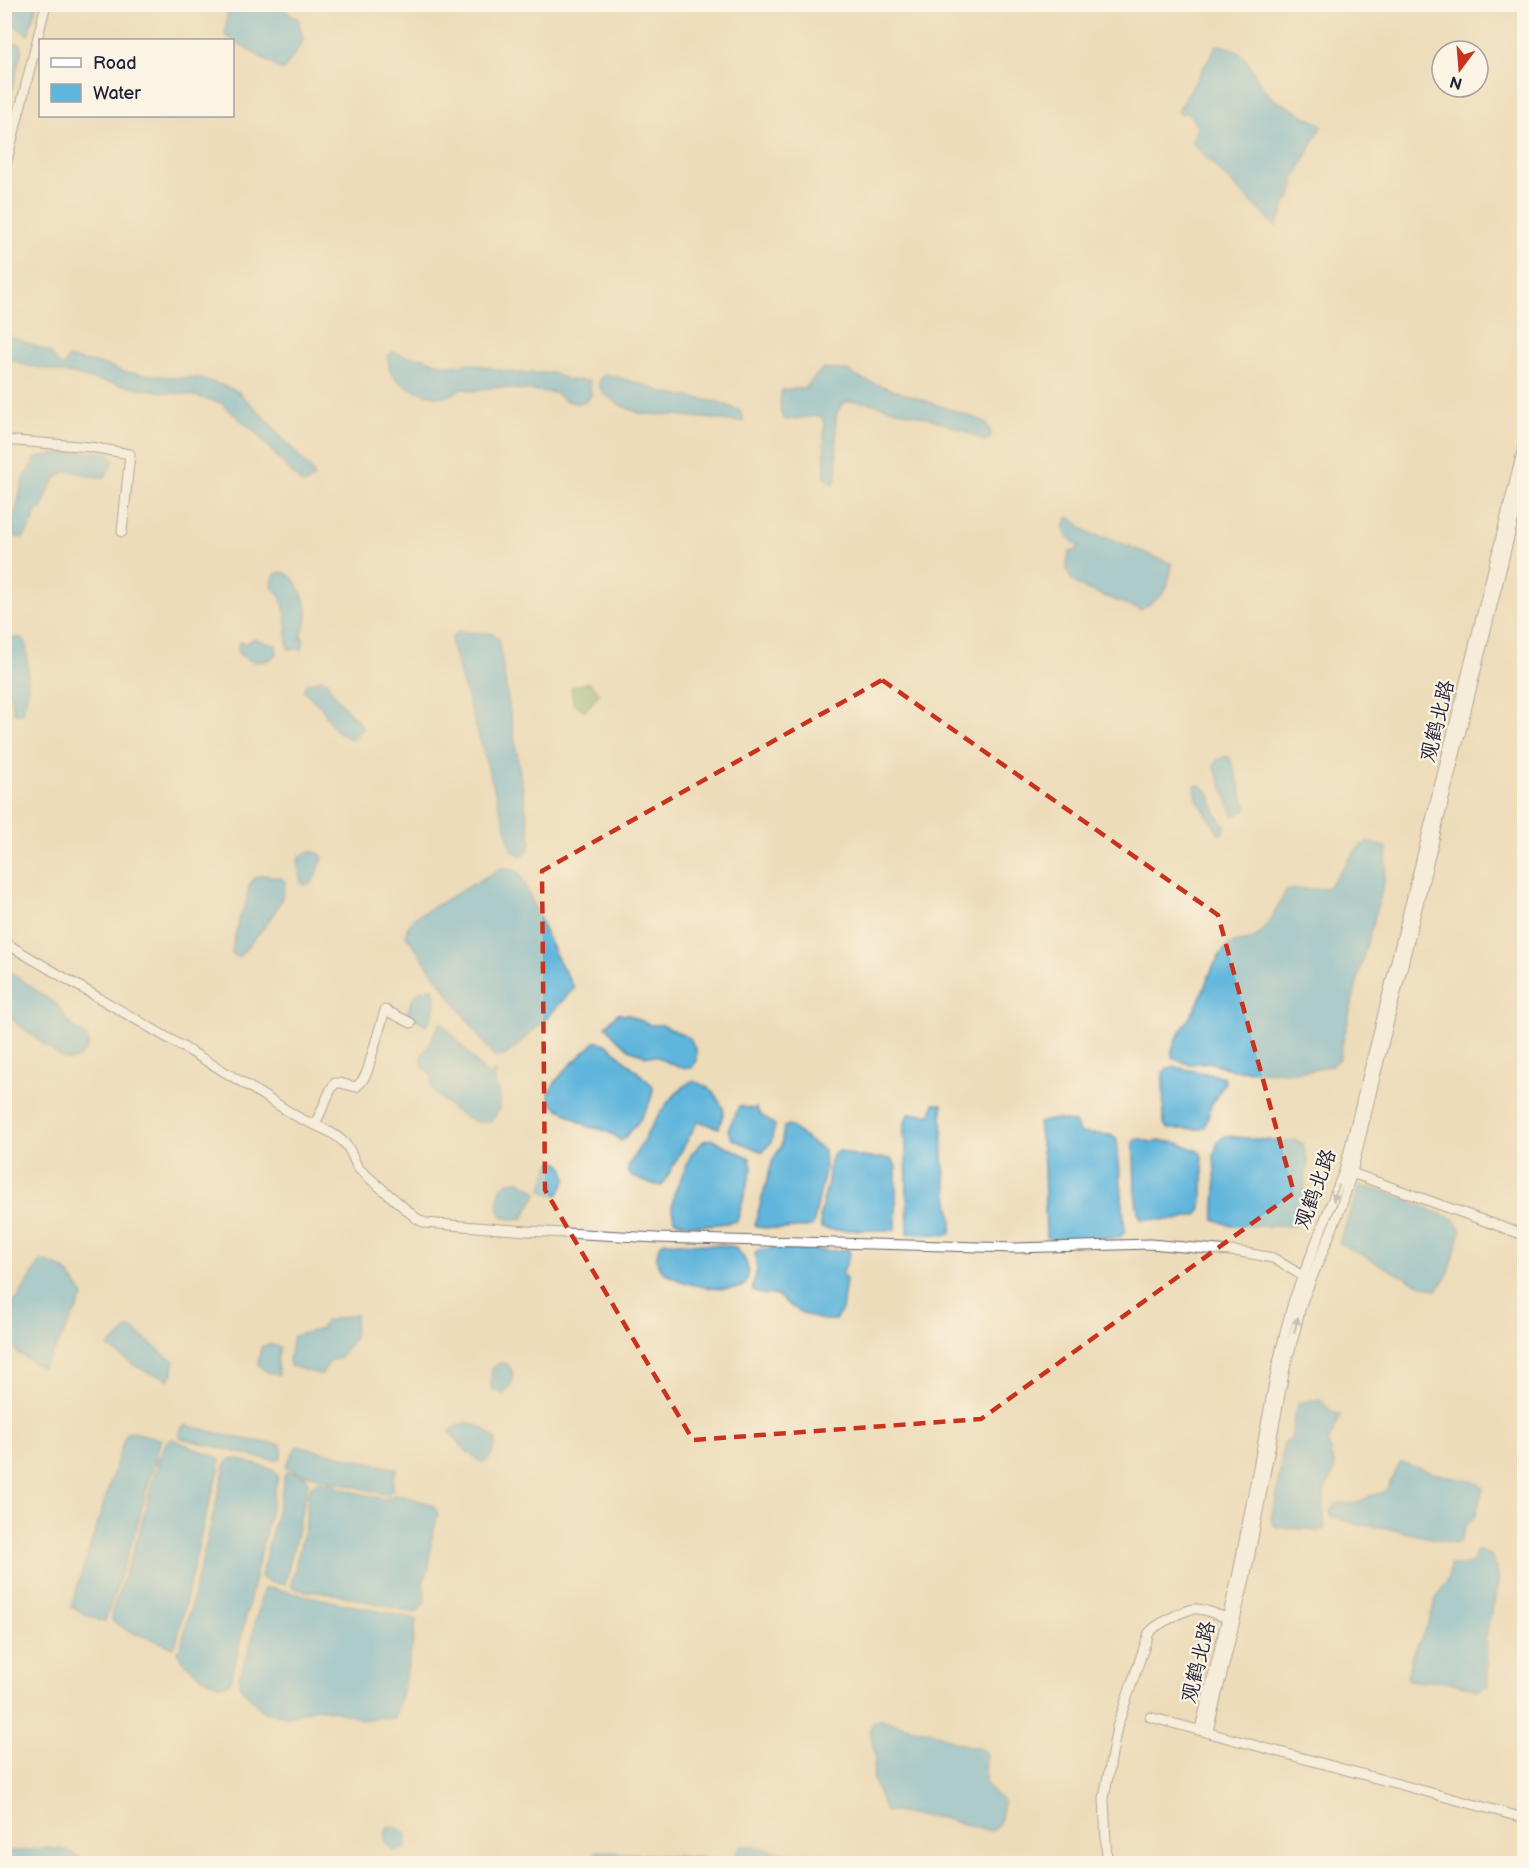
<svg xmlns="http://www.w3.org/2000/svg" width="1529" height="1868" font-family="'Balsamiq Sans','LXGW WenKai TC',sans-serif">
	<defs>
		<pattern id="forest-firs" width="22" height="20" patternUnits="userSpaceOnUse" patternTransform="scale(1.5)"><rect width="22" height="20" fill="#77ac68"/><path d="M5 1l3.5 6h-7zM16 11l3.5 6h-7z" fill="#618c57"/></pattern>
	</defs>
	<rect width="100%" height="100%" fill="#fcf5e5"/>
	<filter id="ink" filterUnits="userSpaceOnUse"><feTurbulence type="fractalNoise" baseFrequency=".0167" numOctaves="2"/><feDisplacementMap in="SourceGraphic" scale="12" xChannelSelector="R" yChannelSelector="G"/><feConvolveMatrix kernelMatrix="1 2 1 2 8 2 1 2 1" color-interpolation-filters="sRGB"/></filter>
	<filter id="wash" filterUnits="userSpaceOnUse"><feTurbulence type="fractalNoise" baseFrequency=".008" numOctaves="4" result="noise"/><feDisplacementMap in="SourceGraphic" scale="24" xChannelSelector="R" yChannelSelector="G"/><feGaussianBlur stdDeviation="1.35" result="paint"/><feColorMatrix in="noise" values="0 0 0 0 0 0 0 0 0 0 0 0 0 0 0 0 0 1.4 0 .05"/><feComposite in="paint" operator="in"/></filter>
	<g filter="url(#wash)">
		<rect width="100%" height="100%" fill="#eddcba"/>
		<path fill="url(#forest-firs)" stroke="#4c6752" stroke-width="1.5" d="M 588,682 L 600,693 L 585,711 L 573,703 L 571,687 Z"/>
		<path fill="#5fb5dc" stroke="#406c8c" stroke-width="1.5" d="M 5,4 L 37,5 L 28,35 L 12,23 L 8,25 L 5,23 Z
			M 285,4 L 284,10 L 298,19 L 303,38 L 302,43 L 283,71 L 225,35 L 227,15 L 236,5 L 246,5 L 251,7 L 257,5 Z
			M 20,43 L 22,49 L 8,105 L 5,109 L 5,45 Z
			M 1217,45 C 1254,48 1249,79 1272,98 L 1322,125 L 1293,182 L 1295,185 L 1291,193 L 1292,196 L 1284,204 L 1284,209 L 1276,226 C 1248,198 1218,172 1192,142 L 1197,127 L 1192,117 L 1185,112 L 1182,114 L 1177,112 Z
			M 4,334 L 50,352 L 59,365 L 64,366 L 68,358 L 105,365 L 124,372 L 178,378 L 201,378 L 237,391 L 262,415 L 313,472 L 314,477 L 307,483 L 302,484 L 254,431 L 221,403 L 186,394 L 169,393 L 100,381 L 81,376 L 25,365 L 5,357 Z
			M 393,352 L 409,357 L 424,358 L 436,363 L 452,366 L 469,363 L 514,373 L 553,373 L 567,380 L 590,381 L 591,396 L 586,402 L 574,403 L 565,400 L 555,393 L 496,387 L 473,391 L 461,388 C 458,390 453,395 449,396 C 432,399 402,388 392,374 C 388,369 389,362 388,356 Z
			M 822,369 L 847,370 L 859,378 L 978,419 L 986,423 L 991,433 L 989,439 L 984,441 L 963,430 L 928,418 L 866,402 L 848,401 L 841,406 L 836,415 L 837,472 L 834,483 L 831,483 L 825,476 L 824,424 L 822,417 L 817,416 L 786,420 L 782,416 C 780,408 779,398 782,390 L 805,388 Z
			M 606,374 L 648,386 L 664,393 L 719,402 L 740,411 L 744,420 L 739,422 L 676,415 L 642,414 L 622,406 L 603,393 L 599,385 L 600,378 Z
			M 74,452 L 108,452 L 114,460 L 105,477 C 98,477 92,477 86,475 C 81,474 77,471 72,471 C 54,470 46,495 42,509 L 36,511 L 32,524 L 23,538 L 15,537 L 12,525 L 25,474 L 28,473 L 34,460 L 43,456 Z
			M 1067,518 L 1071,518 C 1084,529 1089,537 1107,537 L 1172,564 C 1168,593 1164,596 1140,610 L 1081,587 C 1067,578 1064,568 1070,552 L 1075,551 L 1079,547 C 1068,536 1060,535 1067,518 Z
			M 283,572 C 297,576 308,604 307,617 C 306,624 303,630 301,636 L 304,640 L 302,649 L 288,649 C 286,630 289,600 272,587 L 273,580 L 276,573 Z
			M 458,632 L 491,633 L 498,637 L 531,841 L 529,850 L 523,856 C 509,852 509,844 507,831 L 452,647 L 452,637 Z
			M 4,638 L 21,638 L 26,642 C 27,664 32,693 21,714 L 16,714 L 14,712 L 5,677 Z
			M 253,639 L 276,645 L 277,654 C 266,665 250,664 238,653 L 238,644 L 240,642 L 247,643 Z
			M 321,679 L 327,681 C 334,700 351,712 363,728 L 351,739 L 335,730 L 321,707 L 303,690 L 306,684 Z
			M 1227,756 L 1230,758 L 1247,809 L 1234,816 L 1214,766 L 1216,761 Z
			M 1199,785 C 1217,792 1210,817 1226,825 L 1223,834 L 1219,834 L 1197,799 L 1195,786 Z
			M 1366,842 L 1387,847 L 1385,880 L 1361,965 L 1339,1059 L 1332,1065 L 1309,1071 L 1292,1072 L 1234,1070 L 1209,1062 L 1189,1064 L 1173,1059 C 1171,1053 1171,1051 1174,1045 C 1179,1031 1190,1019 1197,1005 C 1206,987 1211,963 1226,948 C 1234,940 1242,943 1251,939 C 1267,934 1278,905 1286,891 C 1300,886 1314,892 1328,887 L 1358,848 Z
			M 310,851 L 320,854 L 323,858 L 313,882 L 305,885 L 301,882 L 297,862 L 301,855 Z
			M 501,868 L 512,868 L 520,874 L 554,952 L 574,988 L 547,1018 L 505,1056 L 494,1057 L 406,935 L 407,928 L 414,918 Z
			M 263,875 L 281,878 L 285,881 C 286,907 255,937 239,957 L 232,954 L 233,944 L 240,916 L 246,904 L 249,886 L 254,878 Z
			M 5,968 L 58,1006 L 68,1022 L 86,1037 L 89,1044 C 84,1055 77,1063 64,1059 L 16,1023 L 5,1005 Z
			M 429,988 L 433,988 L 435,995 L 434,999 L 436,1001 L 431,1019 L 426,1025 L 407,1013 C 411,1004 412,992 424,990 L 427,992 Z
			M 618,1013 L 623,1015 L 627,1014 L 650,1025 L 662,1025 L 690,1038 L 696,1050 L 696,1060 L 692,1068 L 679,1067 L 669,1063 L 656,1056 L 646,1056 L 629,1049 L 616,1038 L 606,1026 Z
			M 441,1022 L 489,1077 L 496,1071 C 495,1076 494,1082 496,1086 C 499,1092 501,1096 500,1104 C 491,1146 445,1105 431,1088 L 432,1075 L 423,1067 L 422,1056 Z
			M 595,1042 L 600,1042 L 608,1045 L 653,1086 C 654,1104 634,1129 621,1141 L 614,1135 L 601,1129 L 589,1127 L 553,1105 L 548,1095 C 557,1074 579,1058 595,1042 Z
			M 1174,1067 L 1224,1077 L 1225,1082 L 1211,1105 L 1205,1127 L 1201,1129 L 1169,1129 L 1166,1127 L 1164,1123 L 1163,1073 L 1168,1068 Z
			M 692,1081 C 713,1087 715,1092 724,1111 L 719,1128 L 698,1121 L 662,1186 C 650,1184 636,1180 627,1172 L 629,1165 C 647,1136 662,1099 692,1081 Z
			M 934,1104 L 942,1104 L 943,1162 L 952,1221 L 951,1233 L 948,1235 L 908,1233 L 906,1144 C 902,1135 904,1123 908,1114 L 931,1114 Z
			M 739,1106 L 752,1109 L 756,1108 L 760,1114 L 775,1125 L 771,1142 L 763,1152 L 732,1139 L 728,1130 Z
			M 1056,1119 L 1075,1123 L 1080,1133 L 1111,1135 L 1117,1140 L 1125,1230 L 1122,1235 L 1118,1238 L 1053,1240 L 1046,1237 L 1044,1164 L 1038,1123 Z
			M 789,1125 L 808,1140 L 824,1150 L 825,1170 L 813,1225 L 810,1227 L 782,1229 L 756,1227 L 755,1223 L 773,1159 L 781,1147 L 784,1127 Z
			M 1225,1136 L 1286,1142 L 1295,1140 L 1303,1144 L 1308,1163 L 1301,1210 L 1294,1226 L 1231,1226 L 1214,1219 L 1216,1190 L 1214,1155 L 1218,1142 Z
			M 712,1139 L 750,1158 L 752,1168 L 737,1221 C 718,1225 693,1228 674,1220 L 672,1208 L 674,1194 L 692,1153 L 704,1141 Z
			M 1141,1139 L 1151,1142 L 1163,1141 L 1178,1143 L 1199,1151 L 1202,1156 L 1203,1169 L 1203,1195 L 1200,1212 L 1197,1215 L 1175,1220 L 1141,1219 C 1132,1201 1136,1165 1133,1143 L 1135,1140 Z
			M 841,1151 C 851,1155 862,1158 872,1158 C 880,1159 886,1157 893,1160 L 896,1167 L 896,1225 L 894,1230 L 835,1230 L 821,1228 L 820,1215 L 828,1182 L 830,1160 L 836,1152 Z
			M 556,1162 L 562,1165 L 567,1178 L 559,1194 L 553,1195 L 543,1192 L 542,1188 L 550,1163 Z
			M 520,1181 L 532,1188 L 537,1194 L 523,1218 C 498,1223 495,1211 501,1188 L 509,1182 Z
			M 1360,1186 L 1390,1193 L 1455,1220 L 1461,1231 L 1449,1272 L 1437,1290 L 1412,1281 L 1339,1243 Z
			M 665,1242 L 732,1246 C 746,1255 752,1270 745,1285 C 728,1295 672,1284 660,1268 C 655,1262 657,1253 659,1246 Z
			M 774,1248 L 832,1251 L 847,1249 L 850,1253 L 842,1275 L 846,1279 L 842,1310 L 835,1320 C 819,1322 802,1314 789,1305 C 785,1302 781,1298 777,1296 C 768,1293 761,1296 753,1291 L 753,1285 L 757,1270 L 755,1254 L 758,1250 Z
			M 41,1261 C 68,1266 69,1275 84,1296 L 54,1351 L 42,1368 L 16,1352 L 16,1346 L 4,1337 L 5,1310 L 18,1298 Z
			M 356,1314 L 354,1338 L 339,1359 L 331,1360 L 321,1375 L 290,1366 L 289,1359 L 293,1336 L 321,1329 L 326,1321 Z
			M 128,1329 L 134,1330 L 169,1358 L 174,1360 L 173,1374 L 168,1379 C 161,1375 157,1374 150,1373 C 139,1370 118,1354 108,1347 Z
			M 269,1344 L 280,1347 L 277,1363 L 279,1375 C 270,1374 264,1372 258,1364 L 261,1347 Z
			M 500,1363 L 507,1364 C 517,1373 514,1386 503,1394 L 492,1389 L 491,1383 L 492,1369 Z
			M 1319,1399 L 1331,1411 L 1340,1415 L 1336,1427 L 1328,1443 L 1329,1447 L 1331,1449 L 1330,1455 C 1342,1473 1326,1479 1324,1494 C 1323,1505 1324,1517 1325,1528 L 1316,1532 C 1303,1524 1286,1533 1273,1525 L 1271,1518 L 1276,1501 L 1284,1443 L 1292,1437 L 1294,1415 L 1299,1403 Z
			M 466,1422 L 483,1428 L 496,1440 C 493,1449 492,1462 481,1462 L 468,1453 L 450,1432 L 451,1430 Z
			M 185,1425 L 238,1438 L 281,1445 L 282,1449 L 281,1457 L 276,1460 L 261,1458 L 181,1438 L 179,1436 L 182,1428 Z
			M 129,1431 L 161,1439 L 136,1529 L 105,1621 L 100,1621 L 71,1607 L 126,1433 Z
			M 172,1439 L 216,1457 L 220,1460 L 219,1470 L 204,1521 L 176,1644 L 173,1648 C 154,1637 128,1635 112,1620 L 112,1612 L 138,1537 L 159,1459 L 167,1441 Z
			M 297,1446 L 397,1469 L 393,1477 L 393,1490 L 387,1495 L 287,1469 L 286,1465 Z
			M 238,1459 L 274,1470 L 278,1477 L 231,1681 C 218,1694 184,1665 177,1652 L 181,1647 L 226,1463 L 229,1460 Z
			M 1401,1462 L 1433,1473 L 1479,1483 L 1483,1489 L 1475,1516 L 1466,1525 L 1460,1542 L 1454,1543 L 1386,1528 L 1355,1524 L 1331,1516 L 1330,1512 C 1340,1497 1345,1506 1357,1503 C 1361,1502 1366,1498 1370,1496 C 1375,1494 1380,1494 1385,1492 Z
			M 289,1472 L 306,1476 L 308,1484 L 285,1584 L 272,1583 L 263,1579 L 261,1576 L 282,1491 L 285,1473 Z
			M 318,1481 L 335,1484 L 339,1488 L 383,1499 L 390,1498 L 395,1494 C 403,1497 427,1501 433,1506 C 433,1506 438,1513 438,1514 L 431,1541 L 429,1567 L 423,1582 L 425,1594 L 424,1603 L 416,1613 L 331,1593 L 306,1591 L 293,1588 L 291,1585 L 306,1522 L 308,1495 L 311,1487 Z
			M 1476,1551 L 1480,1551 L 1492,1556 C 1492,1564 1497,1568 1498,1575 C 1500,1587 1488,1623 1485,1638 L 1486,1643 L 1488,1685 L 1479,1690 L 1453,1683 L 1428,1680 L 1423,1682 L 1409,1680 L 1407,1677 L 1412,1656 L 1429,1622 L 1436,1599 L 1448,1578 L 1450,1565 C 1463,1566 1475,1567 1476,1551 Z
			M 270,1588 L 416,1619 C 416,1631 399,1712 393,1719 L 379,1717 L 364,1720 L 338,1711 L 315,1708 L 288,1716 L 264,1712 L 239,1686 L 239,1679 L 244,1662 L 249,1652 L 262,1593 L 264,1589 Z
			M 881,1720 L 935,1733 L 957,1743 L 981,1749 L 986,1753 L 985,1782 L 990,1790 L 1003,1801 C 1002,1813 1003,1824 991,1831 L 942,1818 L 885,1811 L 873,1779 L 875,1757 L 870,1728 L 874,1721 Z
			M 388,1827 L 396,1827 L 406,1834 C 409,1845 407,1851 394,1851 L 385,1842 L 385,1835 Z
			M 740,1846 L 754,1846 L 828,1863 L 731,1863 Z
			M 48,1848 C 64,1849 73,1851 85,1863 L 5,1863 L 5,1851 L 19,1851 Z
			M 597,1851 L 721,1859 L 719,1864 L 592,1863 L 593,1856 Z"/>
	</g>
	<g filter="url(#ink)">
		<g fill="none" stroke-linecap="round" stroke-linejoin="round">
			<g stroke="#696367" stroke-width="11">
				<path id="minor" d="M 4,173 L 46,4
					M 4,440 L 90,447 L 130,454 L 122,532
					M 1524,444 L 1344,1171 L 1294,1299 L 1286,1328 L 1277,1367 L 1238,1573 L 1200,1729 L 1208,1731 L 1246,1575 L 1285,1368 L 1295,1331 L 1302,1302 L 1341,1207 L 1352,1173 L 1375,1077 L 1524,477
					M 4,942 C 100,1000 198,1053 291,1113 C 308,1125 332,1128 346,1145 C 352,1151 353,1161 359,1169 L 416,1218 L 425,1223 L 528,1231 L 657,1238 L 1015,1248 L 1150,1244 L 1241,1252 L 1273,1258 L 1306,1278
					M 315,1125 L 331,1089 L 335,1083 L 340,1083 L 356,1087 L 362,1081 L 367,1072 L 385,1010 L 411,1023
					M 1349,1172 L 1524,1235
					M 1150,1717 L 1524,1818
					M 1107,1864 L 1104,1798 L 1117,1727 L 1149,1633 C 1154,1627 1161,1623 1169,1619 C 1199,1601 1203,1611 1233,1620"/>
			</g>
			<use href="#minor" stroke="#fff" stroke-width="9"/>
		</g>
		<defs><path id="oneway-solid" d="M-6-.8H1V-3.2L6.5 0L1 3.2V.8H-6Z" transform="scale(1.5)"/></defs>
		<g fill="#9c9ca7">
			<use href="#oneway-solid" transform="translate(1336 1193) rotate(109)"/>
			<use href="#oneway-solid" transform="translate(1296 1325) rotate(-76)"/>
		</g>
	</g>
	<path d="M0 0H1529V1868H0ZM 882,680 L 1218,915 L 1294,1193 L 981,1419 L 693,1440 L 545,1190 L 542,871 Z" fill="#eddcba" fill-opacity=".55" fill-rule="evenodd"/>
	<path fill="none" stroke="#c8321e" stroke-width="4.5" stroke-dasharray="12 8" stroke-linejoin="round" d="M 882,680 L 1218,915 L 1294,1193 L 981,1419 L 693,1440 L 545,1190 L 542,871 Z"/>
	<g text-anchor="middle" stroke-width="4.5" stroke-linejoin="round" paint-order="stroke">
		<g font-size="21" fill="#22223b" stroke="#fcf5e5">
			<text transform="translate(1437 721) rotate(-76)" y="7">观鹤北路</text>
			<text transform="translate(1315 1189) rotate(-70)" y="7">观鹤北路</text>
			<text transform="translate(1198 1662) rotate(-76)" y="7">观鹤北路</text>
		</g>
	</g>
	<rect width="1529" height="1868" fill="none" stroke="#fcf5e5" stroke-width="24"/>
	<rect x="39" y="39" width="195" height="78" fill="#fcf5e5" stroke="#a5a1a1" stroke-width="1.5"/>
	<rect x="51" y="58" width="30" height="9" fill="#ffffff" stroke="#a5a1a1" stroke-width="1.5"/>
	<text x="93" y="69" font-size="18" fill="#22223b">Road</text>
	<rect x="51" y="84" width="30" height="18" fill="#5fb5dc" stroke="#a5a1a1" stroke-width="1.5"/>
	<text x="93" y="99" font-size="18" fill="#22223b">Water</text>
	<g transform="translate(1460 69) rotate(196)"><circle r="28" fill="#fcf5e5" stroke="#a5a1a1" stroke-width="1.5"/>
	<path d="M0-4.5L10 22L0 15L-10 22Z" fill="#c8321e"/>
	<text y="-9" font-size="16" font-weight="bold" text-anchor="middle" fill="#22223b">N</text>
	</g>
</svg>
